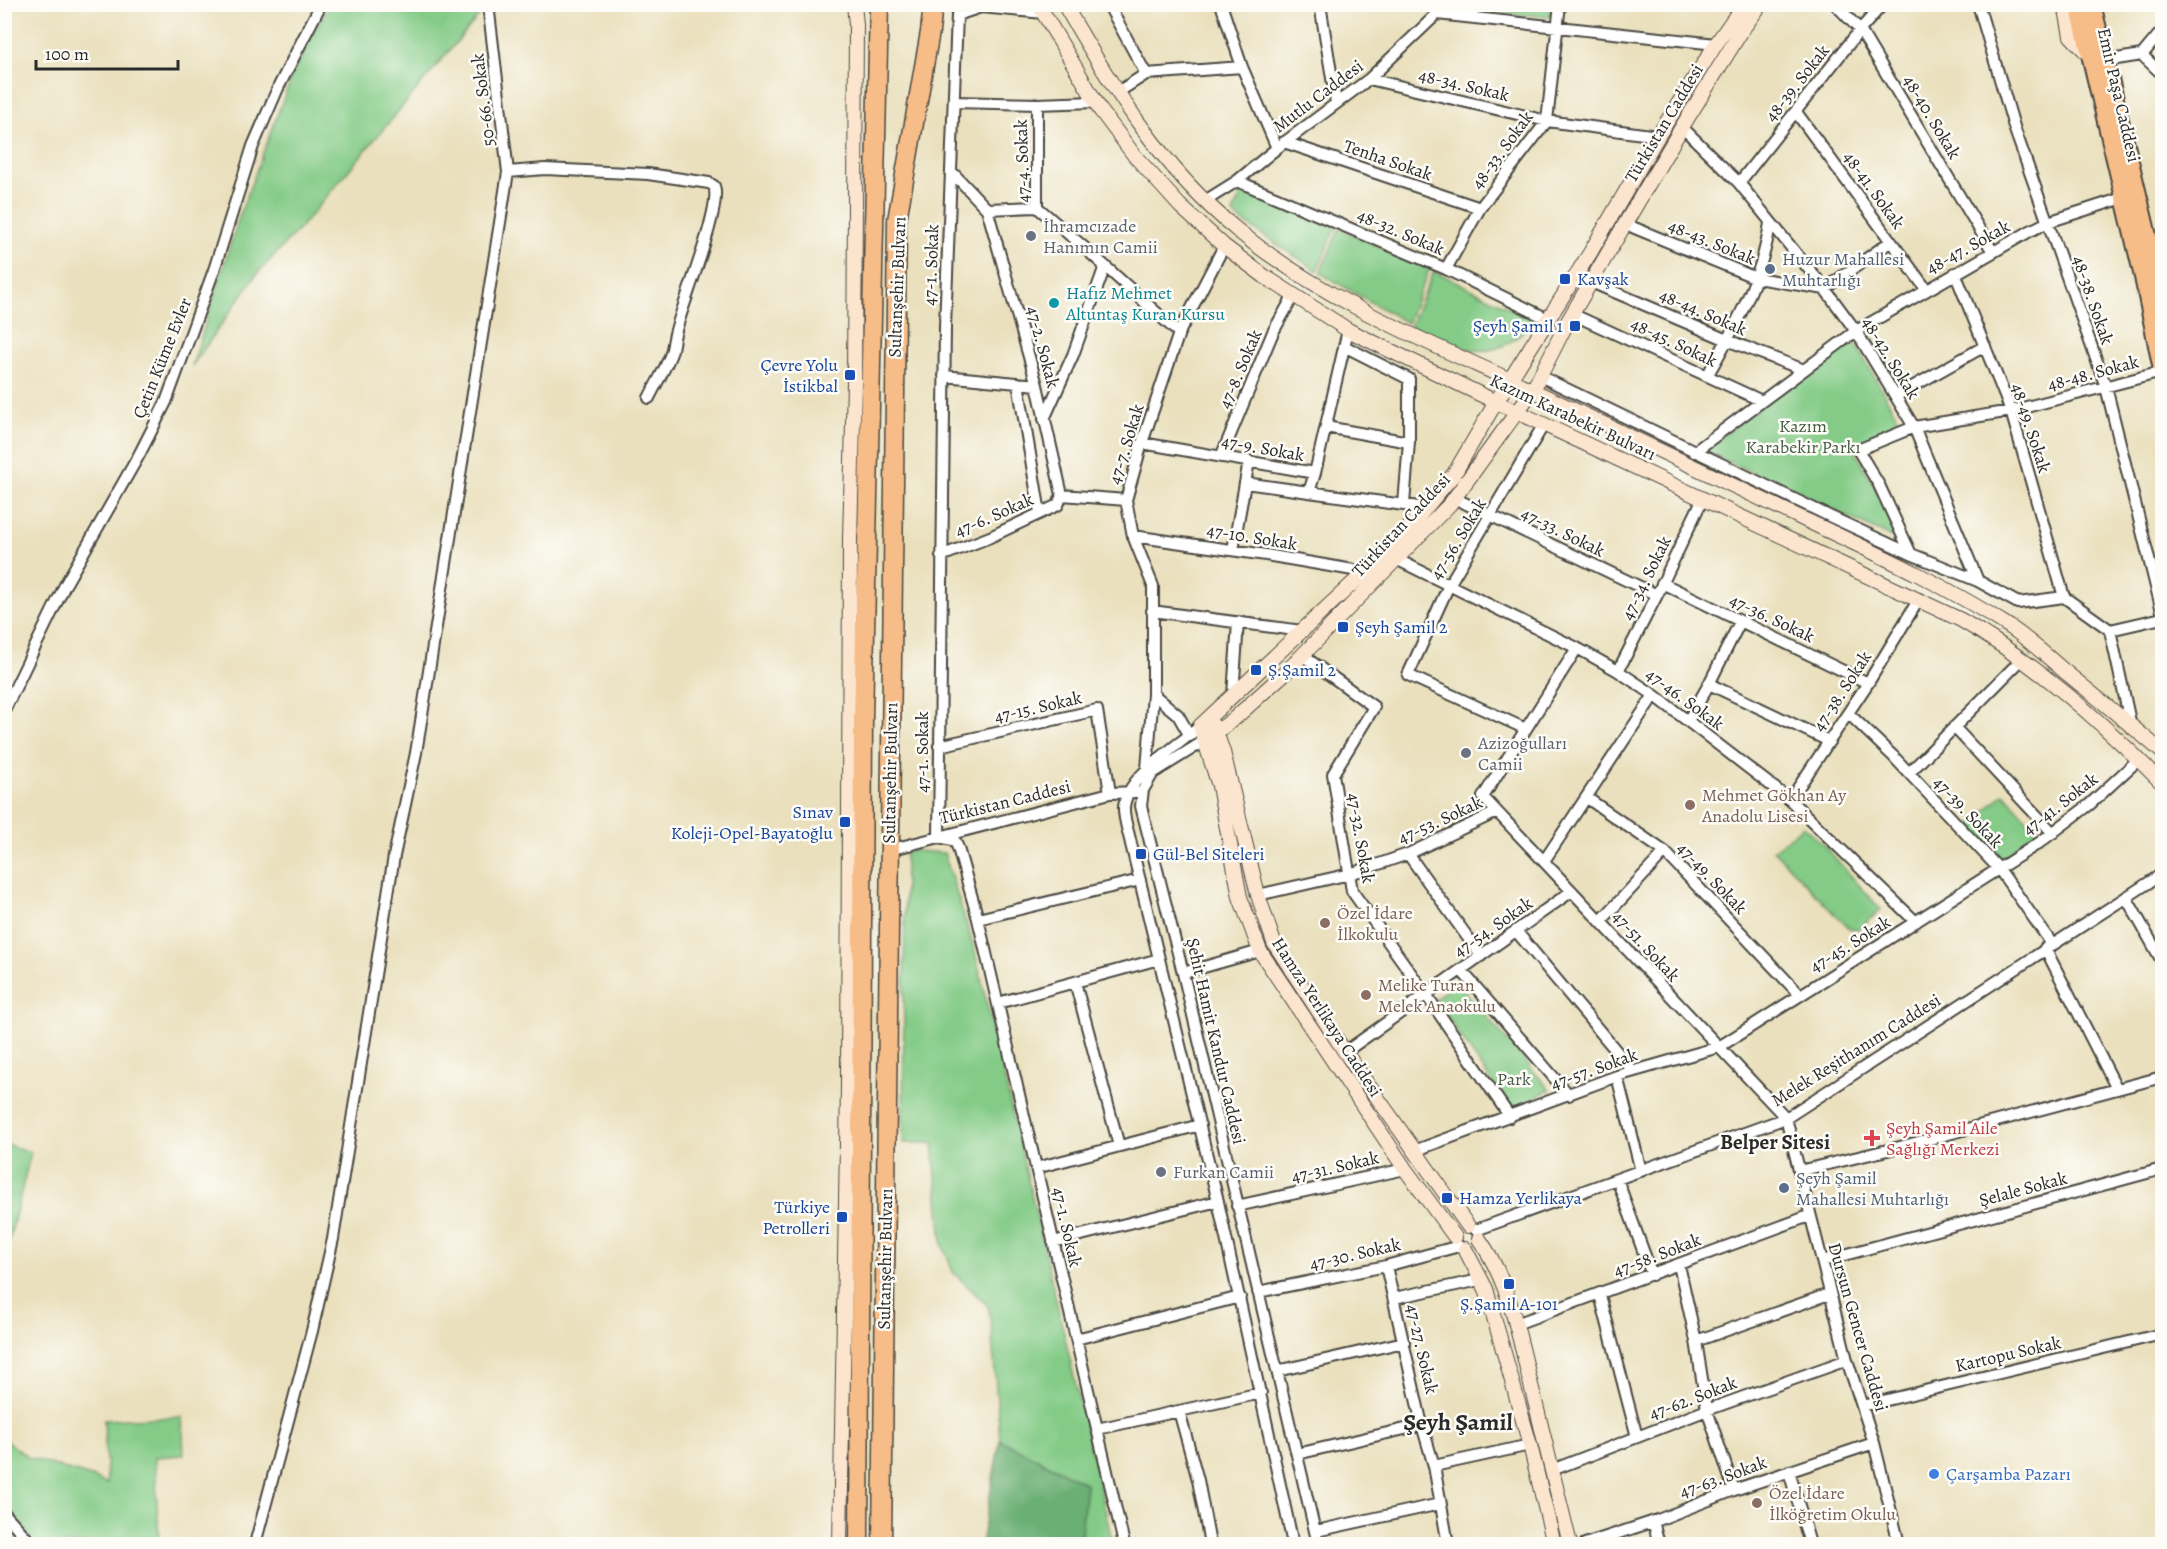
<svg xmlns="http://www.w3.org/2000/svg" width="2167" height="1549" font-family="Alegreya,serif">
	<rect width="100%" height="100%" fill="#fdfcf7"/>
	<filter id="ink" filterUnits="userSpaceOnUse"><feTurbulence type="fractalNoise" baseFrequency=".0167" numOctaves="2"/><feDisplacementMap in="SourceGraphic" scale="12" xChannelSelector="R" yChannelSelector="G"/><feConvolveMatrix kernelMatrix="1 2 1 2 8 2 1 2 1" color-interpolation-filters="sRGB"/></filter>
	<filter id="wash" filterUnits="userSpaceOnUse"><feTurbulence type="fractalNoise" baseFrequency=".008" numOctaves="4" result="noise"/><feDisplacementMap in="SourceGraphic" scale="24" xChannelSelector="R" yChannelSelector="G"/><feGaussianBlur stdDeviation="1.35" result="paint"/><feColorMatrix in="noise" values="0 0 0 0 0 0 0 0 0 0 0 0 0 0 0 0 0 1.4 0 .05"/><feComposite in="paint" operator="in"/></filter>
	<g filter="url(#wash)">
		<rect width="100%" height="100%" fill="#eae0bd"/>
		<path fill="#83cb86" stroke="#577b58" stroke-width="1.5" d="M 329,5 L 485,5 L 481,13 L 301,227 L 256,275 L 192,366 L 240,214 L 295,68 Z
			M 1457,5 L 1551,5 L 1550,17 L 1464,11 Z
			M 1252,193 L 1336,227 L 1317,271 L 1237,218 L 1233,213 L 1241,194 Z
			M 1339,229 L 1430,268 L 1407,323 L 1320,273 Z
			M 1434,271 L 1533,319 C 1496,371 1457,348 1410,326 Z
			M 1850,344 L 1856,345 L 1902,425 L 1854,449 L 1892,519 L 1894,530 L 1891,537 L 1703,450 L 1842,345 Z
			M 2004,793 L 2038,832 L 1999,865 L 1965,830 Z
			M 1803,826 L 1822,843 L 1881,910 L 1858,929 L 1849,928 L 1839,918 L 1773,850 Z
			M 905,850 L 944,853 L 974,948 L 1113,1544 L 1080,1544 L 1086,1484 L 1000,1440 L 991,1323 L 988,1306 L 953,1272 L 942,1243 L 933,1143 L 903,1143 Z
			M 1457,982 L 1550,1090 L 1510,1109 L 1435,999 Z
			M 5,1144 L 31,1152 L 5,1257 L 4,1144 Z
			M 182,1417 L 184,1455 L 155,1457 L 159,1544 L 5,1544 L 4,1439 L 28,1457 L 91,1477 L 107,1484 L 104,1420 Z"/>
		<path fill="#6aaf73" stroke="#4a6d4f" stroke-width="1.5" d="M 1000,1440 L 1086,1484 L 1080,1544 L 981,1544 Z"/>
	</g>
	<g filter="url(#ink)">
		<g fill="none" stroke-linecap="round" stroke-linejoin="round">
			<g stroke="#484641" stroke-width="14">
				<path id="street" d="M 1108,4 L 1146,74 L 1118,92
					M 1221,4 L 1242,67 L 1277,148
					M 1320,4 L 1336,103
					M 1835,4 L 1860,30 L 1993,252
					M 1978,4 L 2015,130 L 2106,387 L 2162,611
					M 1044,13 L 981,7 L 957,15 L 945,327 L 939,837 L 955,841 L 958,848 L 978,919 L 1124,1544
					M 1437,14 L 1716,44
					M 2142,55 L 2162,31
					M 2104,61 L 2142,55 L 2162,74
					M 1146,74 L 1242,67
					M 1369,79 L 1547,121 L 1658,136
					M 954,102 L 1037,104 L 1095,102
					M 1037,104 L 1037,207 L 1086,249 L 1179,333
					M 1796,112 L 1926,289
					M 1682,127 L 1739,183 L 1825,289 L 1856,331 L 1914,427 L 1978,581
					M 1284,142 L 1480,208
					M 951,171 L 987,209 L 1037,207
					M 508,172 L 545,169 L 648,174 L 709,183 L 714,186 C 723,206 681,307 675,334 C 673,341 673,349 670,356 C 664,371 656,384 649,398
					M 1237,181 L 1446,269 L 1550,320
					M 1739,183 L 1860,30 L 1883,4
					M 1205,201 L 1237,181 L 1277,148 L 1369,79 L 1437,14 L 1437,4
					M 987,209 L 1037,385 L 1062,495
					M 1625,224 L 1756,278 L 1825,289 L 1891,241
					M 1446,269 L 1480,208 L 1547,121 L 1560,4
					M 1955,273 L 2011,411 L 2064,597
					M 1591,282 L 1727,340 L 1804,370
					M 1572,314 L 1762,401
					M 1344,346 L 1409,379 L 1409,442 L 1404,504
					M 944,376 L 1037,385
					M 1540,376 L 1829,516 L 1911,554 L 1978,581 L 2018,603 L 2064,597
					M 1707,376 C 1734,329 1763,277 1770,223
					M 1018,383 L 1040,513
					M 1896,396 L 1985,346
					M 1044,419 L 1073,355 L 1105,266
					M 1326,427 L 1409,442
					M 1142,443 L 1315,473 L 1309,492 L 1426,508
					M 1694,452 L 1856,331 L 2030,231 L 2048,222 L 2123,198
					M 1221,457 L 1273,332 L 1294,295
					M 1315,473 L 1348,330
					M 1245,483 L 1309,492
					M 1454,498 L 1657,595
					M 1133,536 L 1266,555 L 1365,572
					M 1233,550 L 1249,461
					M 1911,554 L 1879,485 L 1858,450 L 1914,427 L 2011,411 L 2162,372
					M 941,556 L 990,537 L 1058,505 L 1062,495 L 1126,500
					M 1396,559 L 1577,648 L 1618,671 L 1654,695 L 1790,800 L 1916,922
					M 1662,583 L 1868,683
					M 2064,597 L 2110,630 L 2162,618
					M 1152,611 L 1302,631
					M 2110,630 L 2131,726
					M 1577,648 L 1483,797 L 1786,1118 L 1847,1360 L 1874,1443 L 1899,1544
					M 1302,655 L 1374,707 L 1333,774 L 1352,891 L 1425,993 L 1510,1117
					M 1618,671 L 1657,595 L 1703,498
					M 1709,684 L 1829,741
					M 1153,694 L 1178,715 L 1190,736
					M 1233,695 L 1238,622
					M 4,711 L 65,585 L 139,455 L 166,402 L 214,270 L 253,146 L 278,88 L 321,4
					M 1848,713 L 1893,756 L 1999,869 L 2052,944
					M 1688,721 L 1709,684 L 1740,622
					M 1200,726 C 1179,746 1127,775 1124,807 C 1123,818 1129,833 1131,844 L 1217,1197 L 1293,1544
					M 1954,727 L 2053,833
					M 1526,729 L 1408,675 L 1449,585 L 1544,424
					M 1206,740 L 1153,773 L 1143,790 L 1141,806 L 1183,973 L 1318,1544
					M 939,746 L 1097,710 L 1110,793
					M 1147,769 L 1153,694 L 1153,586 L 1133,536 L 1126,500 L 1142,443 L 1179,333 L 1224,246
					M 1909,773 L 2022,659
					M 1587,798 L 1665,852 L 1800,995
					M 1790,800 L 1868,683 L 1919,599
					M 889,850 L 1110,793 L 1136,792
					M 1408,854 L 1481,956
					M 1544,861 L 1654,695
					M 1258,895 L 1350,874 L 1408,854 L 1497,812
					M 2126,897 L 2162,961
					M 978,919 L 1140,880
					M 1601,921 L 1665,852
					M 1516,931 L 1633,1071
					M 2045,948 L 2117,1089
					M 1461,970 L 1569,1095
					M 1183,973 L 1260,951
					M 1075,982 L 1119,1146
					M 998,1003 L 1159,959
					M 1345,1052 L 1572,891
					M 1617,1076 L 1641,1171
					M 1414,1151 L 1617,1076 L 1719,1047 L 2039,843 L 2089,805 L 2139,759
					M 1036,1168 L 1200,1125
					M 1799,1171 L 1896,1148 L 2162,1077
					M 1617,1179 L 1652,1275
					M 1237,1206 L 1405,1169
					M 1476,1230 L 1786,1118 L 2162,874
					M 1053,1242 L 1218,1201
					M 1822,1261 L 2162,1169
					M 1679,1265 L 1696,1341 L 1707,1410 L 1734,1490
					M 1386,1266 L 1422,1425 L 1434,1466 L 1448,1544
					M 1258,1292 L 1386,1266 L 1459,1246
					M 1600,1295 L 1637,1437
					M 1394,1298 L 1480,1280
					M 1516,1324 L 1809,1216
					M 1076,1339 L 1240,1297
					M 1696,1341 L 1829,1294
					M 1277,1371 L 1404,1342
					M 1862,1406 L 2162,1334
					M 1179,1411 L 1198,1480 L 1210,1544
					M 1097,1429 L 1261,1393
					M 1297,1454 L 1422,1425
					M 1434,1466 L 1530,1445
					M 1552,1470 L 1707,1410 L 1847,1360
					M 1789,1471 L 1810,1544
					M 4,1513 L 32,1544
					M 1653,1521 L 1659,1544
					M 1316,1531 L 1440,1504
					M 255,1544 L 312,1331 L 333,1239 L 394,856 L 416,753 L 508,172 L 488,4
					M 1585,1544 L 1658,1520 L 1734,1490 L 1874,1443"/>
			</g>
			<g stroke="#484641" stroke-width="16">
				<path id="secondary" d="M 1038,4 L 1101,111 L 1134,155 L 1180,206 L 1224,246 L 1264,276 L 1348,330 L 1496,402 L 1961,620 C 2037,664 2101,721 2162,783
					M 1064,4 C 1111,86 1163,170 1237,230 C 1329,305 1441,347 1547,397 C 1631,437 1715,477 1799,517 C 1871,551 1944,584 2010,627 C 2029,640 2046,655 2063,670 C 2096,697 2130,724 2162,752
					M 2065,4 L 2071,36 L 2088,54
					M 1214,726 L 1223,752 L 1258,895 L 1274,943 L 1345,1052 L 1468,1226
					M 1206,740 L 1235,718 L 1288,670 L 1450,504 L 1533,390 L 1568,321 L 1682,127 L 1744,27 L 1761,4
					M 1455,1237 L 1405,1169 L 1260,951 L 1240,897 L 1219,786 L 1200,726 L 1397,542 L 1454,474 L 1496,402 L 1590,253 L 1658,136 L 1716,44 L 1744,4
					M 1479,1239 C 1510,1282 1519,1338 1532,1389 C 1545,1441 1557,1493 1570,1544
					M 1465,1249 L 1486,1289 L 1530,1445 L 1554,1544
					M 840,1544 L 848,1087 L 850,539 L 854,383 L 856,25 L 854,4"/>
			</g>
			<g stroke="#484641" stroke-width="20">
				<path id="primary" d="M 2078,4 L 2143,277 L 2162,370
					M 2092,4 L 2162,294"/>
			</g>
			<g stroke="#484641" stroke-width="21">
				<path id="highway" d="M 859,1544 L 863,721 L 879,4
					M 882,1544 L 897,220 L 930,32 L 933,4"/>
			</g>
			<use href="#street" stroke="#fff" stroke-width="10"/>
			<use href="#secondary" stroke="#fce5cf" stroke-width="14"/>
			<use href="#primary" stroke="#f7bd88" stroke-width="16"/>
			<use href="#highway" stroke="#f7bd88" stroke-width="18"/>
		</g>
	</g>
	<g fill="#6b7280" stroke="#fdfcf7" stroke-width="2">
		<circle cx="1031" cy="236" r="6"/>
		<circle cx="1466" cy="753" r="6"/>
		<circle cx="1161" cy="1172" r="6"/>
	</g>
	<g fill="#5c6f8a" stroke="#fdfcf7" stroke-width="2">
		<circle cx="1770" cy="269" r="6"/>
		<circle cx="1784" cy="1188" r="6"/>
	</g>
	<g fill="#1a4fb4" stroke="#fdfcf7" stroke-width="2">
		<rect x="1559" y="273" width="12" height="12" rx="3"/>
		<rect x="1569" y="320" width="12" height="12" rx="3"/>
		<rect x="844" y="369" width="12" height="12" rx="3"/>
		<rect x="1337" y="621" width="12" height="12" rx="3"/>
		<rect x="1250" y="664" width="12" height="12" rx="3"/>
		<rect x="839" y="816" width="12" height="12" rx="3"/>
		<rect x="1135" y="848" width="12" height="12" rx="3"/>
		<rect x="1441" y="1192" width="12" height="12" rx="3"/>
		<rect x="836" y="1211" width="12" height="12" rx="3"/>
		<rect x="1503" y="1278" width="12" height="12" rx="3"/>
	</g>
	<circle fill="#0f9aa8" stroke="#fdfcf7" stroke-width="2" cx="1054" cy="303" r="6"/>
	<g fill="#8d6e63" stroke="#fdfcf7" stroke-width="2">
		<circle cx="1690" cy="805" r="6"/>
		<circle cx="1325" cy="923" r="6"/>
		<circle cx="1366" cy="995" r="6"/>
		<circle cx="1757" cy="1503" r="6"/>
	</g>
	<path fill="#e0444e" stroke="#fdfcf7" stroke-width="2" d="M1869 1129h6v6h6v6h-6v6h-6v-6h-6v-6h6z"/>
	<circle fill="#3f7fe0" stroke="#fdfcf7" stroke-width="2" cx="1934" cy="1474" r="6"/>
	<g text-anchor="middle" stroke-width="5" stroke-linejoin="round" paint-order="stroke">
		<g font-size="18" fill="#2b2b2b" stroke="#fdfcf7">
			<text transform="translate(1797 83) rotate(-52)" y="6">48-39. Sokak</text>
			<text transform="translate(1464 85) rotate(13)" y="6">48-34. Sokak</text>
			<text transform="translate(2119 95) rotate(77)" y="6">Emir Paşa Caddesi</text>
			<text transform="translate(1318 96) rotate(-37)" y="6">Mutlu Caddesi</text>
			<text transform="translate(483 100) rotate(-97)" y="6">50-66. Sokak</text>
			<text transform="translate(1932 117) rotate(59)" y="6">48-40. Sokak</text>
			<text transform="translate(1664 123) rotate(-59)" y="6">Türkistan Caddesi</text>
			<text transform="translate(1502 150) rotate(-54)" y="6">48-33. Sokak</text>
			<text transform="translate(1388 160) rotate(19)" y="6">Tenha Sokak</text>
			<text transform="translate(1022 161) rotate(-92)" y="6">47-4. Sokak</text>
			<text transform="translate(1874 190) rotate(54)" y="6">48-41. Sokak</text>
			<text transform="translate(1401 232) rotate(23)" y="6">48-32. Sokak</text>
			<text transform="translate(1712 242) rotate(22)" y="6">48-43. Sokak</text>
			<text transform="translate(1968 247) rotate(-29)" y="6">48-47. Sokak</text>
			<text transform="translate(931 265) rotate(-88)" y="6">47-1. Sokak</text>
			<text transform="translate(897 287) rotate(-88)" y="6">Sultanşehir Bulvarı</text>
			<text transform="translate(2093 300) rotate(71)" y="6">48-38. Sokak</text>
			<text transform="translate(1703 312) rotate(23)" y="6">48-44. Sokak</text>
			<text transform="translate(1674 342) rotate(25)" y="6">48-45. Sokak</text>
			<text transform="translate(1043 347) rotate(75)" y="6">47-2. Sokak</text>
			<text transform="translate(162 358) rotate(-68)" y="6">Çetin Küme Evler</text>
			<text transform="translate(1891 358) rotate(58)" y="6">48-42. Sokak</text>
			<text transform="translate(1240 369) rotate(-67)" y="6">47-8. Sokak</text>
			<text transform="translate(2093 373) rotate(-15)" y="6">48-48. Sokak</text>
			<text transform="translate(1573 417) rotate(25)" y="6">Kazım Karabekir Bulvarı</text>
			<text transform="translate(2031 428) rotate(72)" y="6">48-49. Sokak</text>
			<text transform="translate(1126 444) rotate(-73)" y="6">47-7. Sokak</text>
			<text transform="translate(1263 448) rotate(10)" y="6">47-9. Sokak</text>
			<text transform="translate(994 515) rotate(-24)" y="6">47-6. Sokak</text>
			<text transform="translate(1401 525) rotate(-47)" y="6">Türkistan Caddesi</text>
			<text transform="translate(1563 532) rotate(26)" y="6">47-33. Sokak</text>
			<text transform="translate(1252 537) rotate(9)" y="6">47-10. Sokak</text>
			<text transform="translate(1458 539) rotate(-59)" y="6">47-56. Sokak</text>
			<text transform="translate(1646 578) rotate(-64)" y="6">47-34. Sokak</text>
			<text transform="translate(1772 618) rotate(25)" y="6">47-36. Sokak</text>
			<text transform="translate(1842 691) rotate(-57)" y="6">47-38. Sokak</text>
			<text transform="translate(1685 699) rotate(36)" y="6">47-46. Sokak</text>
			<text transform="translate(1038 707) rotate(-13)" y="6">47-15. Sokak</text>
			<text transform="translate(922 752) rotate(-90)" y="6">47-1. Sokak</text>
			<text transform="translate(890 773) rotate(-89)" y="6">Sultanşehir Bulvarı</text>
			<text transform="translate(1005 802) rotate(-14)" y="6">Türkistan Caddesi</text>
			<text transform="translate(2060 804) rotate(-38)" y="6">47-41. Sokak</text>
			<text transform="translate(1968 812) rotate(46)" y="6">47-39. Sokak</text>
			<text transform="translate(1440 820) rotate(-25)" y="6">47-53. Sokak</text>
			<text transform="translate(1361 838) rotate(80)" y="6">47-32. Sokak</text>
			<text transform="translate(1712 878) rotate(46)" y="6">47-49. Sokak</text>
			<text transform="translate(1493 927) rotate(-35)" y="6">47-54. Sokak</text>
			<text transform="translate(1850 944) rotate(-32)" y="6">47-45. Sokak</text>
			<text transform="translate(1646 946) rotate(47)" y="6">47-51. Sokak</text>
			<text transform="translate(1327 1017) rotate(57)" y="6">Hamza Yerlikaya Caddesi</text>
			<text transform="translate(1216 1041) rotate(77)" y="6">Şehit Hamit Kandur Caddesi</text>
			<text transform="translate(1856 1050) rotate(-32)" y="6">Melek Reşithanım Caddesi</text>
			<text transform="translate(1594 1069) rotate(-20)" y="6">47-57. Sokak</text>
			<text transform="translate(1335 1167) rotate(-13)" y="6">47-31. Sokak</text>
			<text transform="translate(2023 1189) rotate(-15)" y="6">Şelale Sokak</text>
			<text transform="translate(1067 1227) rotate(77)" y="6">47-1. Sokak</text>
			<text transform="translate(1355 1254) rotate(-13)" y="6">47-30. Sokak</text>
			<text transform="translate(1657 1255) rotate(-21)" y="6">47-58. Sokak</text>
			<text transform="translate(885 1259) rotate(-89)" y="6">Sultanşehir Bulvarı</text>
			<text transform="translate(1858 1327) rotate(74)" y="6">Dursun Gencer Caddesi</text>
			<text transform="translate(1422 1349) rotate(77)" y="6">47-27. Sokak</text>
			<text transform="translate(2008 1354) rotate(-13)" y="6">Kartopu Sokak</text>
			<text transform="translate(1693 1398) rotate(-21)" y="6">47-62. Sokak</text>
			<text transform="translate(1723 1477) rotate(-20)" y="6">47-63. Sokak</text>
		</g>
		<g font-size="18" fill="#5b616d" stroke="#fdfcf7" text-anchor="start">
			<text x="1043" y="232">İhramcızade<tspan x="1043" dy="21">Hanımın Camii</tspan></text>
			<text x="1478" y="749">Azizoğulları<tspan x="1478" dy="21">Camii</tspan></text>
			<text x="1173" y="1178">Furkan Camii</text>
		</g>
		<g font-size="18" fill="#4e5e75" stroke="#fdfcf7" text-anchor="start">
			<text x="1782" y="265">Huzur Mahallesi<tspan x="1782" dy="21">Muhtarlığı</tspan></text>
			<text x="1796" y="1184">Şeyh Şamil<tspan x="1796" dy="21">Mahallesi Muhtarlığı</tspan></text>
		</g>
		<g font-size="18" fill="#164399" stroke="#fdfcf7" text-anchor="start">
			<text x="1577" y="285">Kavşak</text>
			<text x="1563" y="332" text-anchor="end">Şeyh Şamil 1</text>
			<text x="838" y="371" text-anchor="end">Çevre Yolu<tspan x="838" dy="21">İstikbal</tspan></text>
			<text x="1355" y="633">Şeyh Şamil 2</text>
			<text x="1268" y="676">Ş.Şamil 2</text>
			<text x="833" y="818" text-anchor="end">Sınav<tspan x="833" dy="21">Koleji-Opel-Bayatoğlu</tspan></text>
			<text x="1153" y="860">Gül-Bel Siteleri</text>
			<text x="1459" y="1204">Hamza Yerlikaya</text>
			<text x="830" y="1213" text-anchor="end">Türkiye<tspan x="830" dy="21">Petrolleri</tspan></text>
			<text x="1509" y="1310" text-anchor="middle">Ş.Şamil A-101</text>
		</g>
		<g font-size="18" fill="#0d838f" stroke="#fdfcf7" text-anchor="start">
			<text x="1066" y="299">Hafız Mehmet<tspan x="1066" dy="21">Altuntaş Kuran Kursu</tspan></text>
		</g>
		<g font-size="18" fill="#455b46" stroke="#fdfcf7">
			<text x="1803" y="432">Kazım<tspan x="1803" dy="21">Karabekir Parkı</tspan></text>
			<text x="1514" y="1085">Park</text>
		</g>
		<g font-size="18" fill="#785e54" stroke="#fdfcf7" text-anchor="start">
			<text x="1702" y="801">Mehmet Gökhan Ay<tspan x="1702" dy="21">Anadolu Lisesi</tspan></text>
			<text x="1337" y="919">Özel İdare<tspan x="1337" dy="21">İlkokulu</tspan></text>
			<text x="1378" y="991">Melike Turan<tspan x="1378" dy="21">Melek Anaokulu</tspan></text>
			<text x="1769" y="1499">Özel İdare<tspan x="1769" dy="21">İlköğretim Okulu</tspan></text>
		</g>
		<g font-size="18" fill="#be3a42" stroke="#fdfcf7" text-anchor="start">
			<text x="1886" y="1134">Şeyh Şamil Aile<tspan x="1886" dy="21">Sağlığı Merkezi</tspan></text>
		</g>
		<g font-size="18" fill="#366cbe" stroke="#fdfcf7" text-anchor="start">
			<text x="1946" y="1480">Çarşamba Pazarı</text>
		</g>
		<g font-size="21" font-weight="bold" fill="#2b2b2b" stroke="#fdfcf7">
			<text x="1775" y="1149">Belper Sitesi</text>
		</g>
		<g font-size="24" font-weight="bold" fill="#2b2b2b" stroke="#fdfcf7">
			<text x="1458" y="1430">Şeyh Şamil</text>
		</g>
	</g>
	<rect width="2167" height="1549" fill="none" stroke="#fdfcf7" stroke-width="24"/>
	<path d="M36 60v9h142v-9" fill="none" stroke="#2b2b2b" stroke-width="3"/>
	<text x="45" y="60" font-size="18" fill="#2b2b2b" stroke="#fdfcf7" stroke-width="4.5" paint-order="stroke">100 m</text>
</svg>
